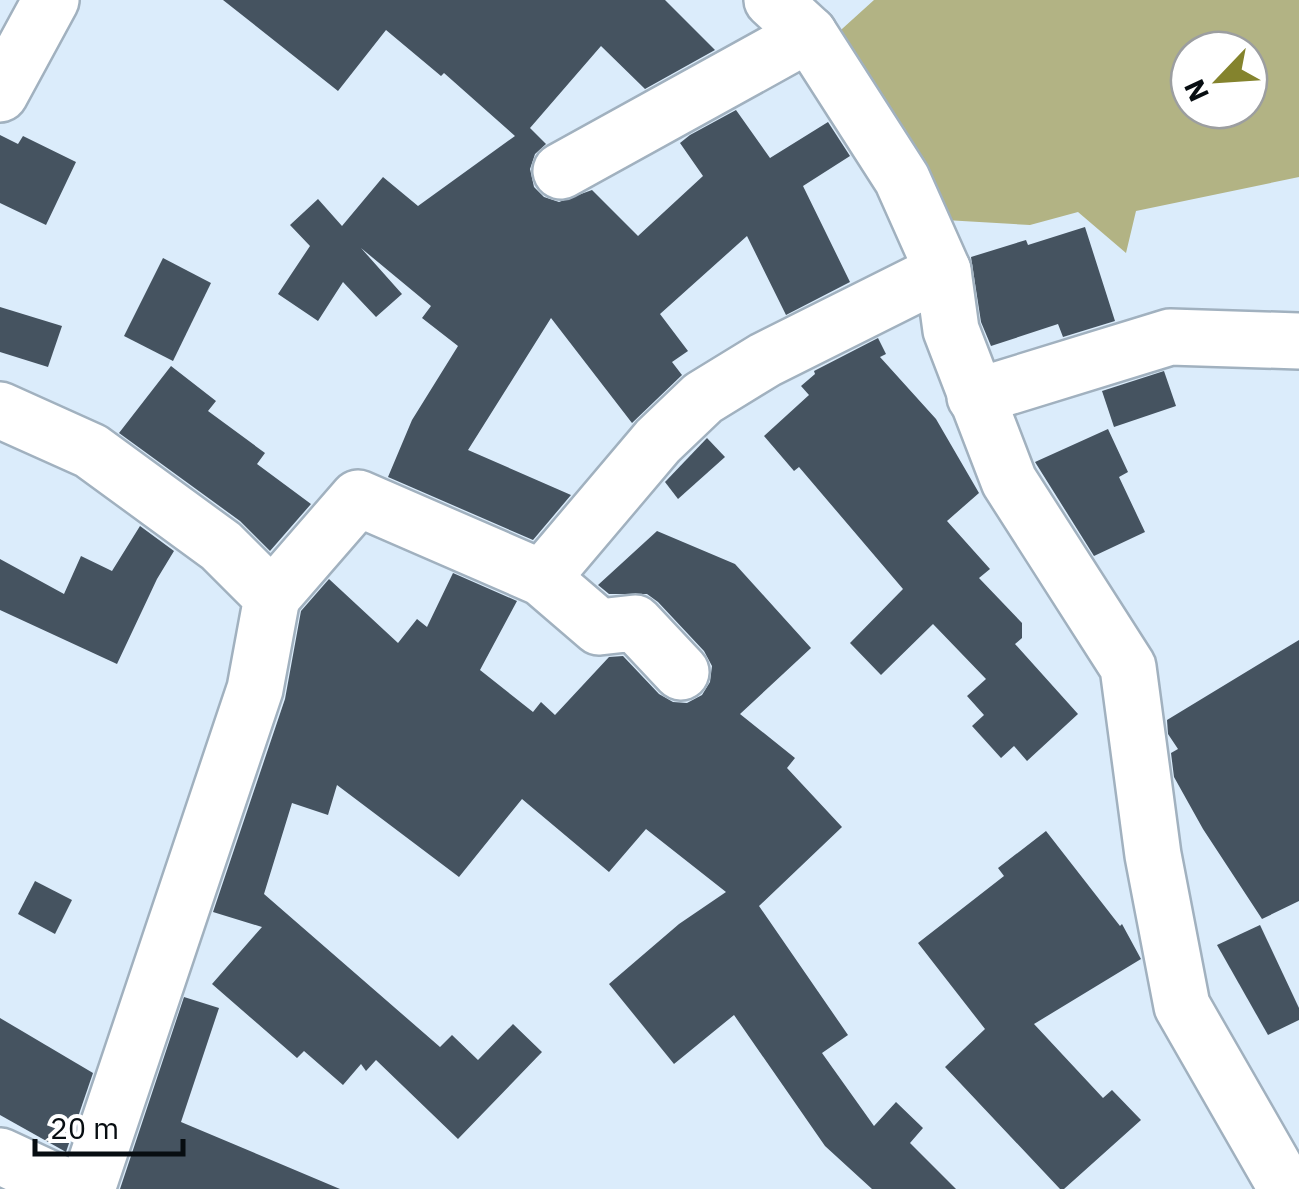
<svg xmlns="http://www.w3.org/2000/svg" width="1299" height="1189" font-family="'IBM Plex Sans',sans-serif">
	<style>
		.forest { fill: #b2b384; fill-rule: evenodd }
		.building { fill: #455360 }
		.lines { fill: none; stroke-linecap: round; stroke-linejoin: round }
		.minor-casing { stroke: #a1b1bf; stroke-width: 60 }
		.minor { stroke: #fff; stroke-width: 55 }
	</style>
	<rect width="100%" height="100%" fill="#dbecfb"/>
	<!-- forest -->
	<path class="forest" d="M 874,0 L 1299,0 L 1299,177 L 1136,211 L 1126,253 L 1078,212 L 1030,225 L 945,220 L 905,129 L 832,38 ZM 1189,50 L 1249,50 L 1249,110 L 1189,110 Z"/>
	<!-- building -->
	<g class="building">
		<path d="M 223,0 L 665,0 L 715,50 L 645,89 L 601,46 L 530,128 L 546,144 L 535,154 L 530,169 L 534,187 L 544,197 L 559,202 L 592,190 L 638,236 L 703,176 L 680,143 L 690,135 L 736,110 L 770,158 L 828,122 L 850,156 L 803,186 L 850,282 L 786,315 L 747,236 L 660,314 L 688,351 L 672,362 L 682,375 L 632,423 L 551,318 L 468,450 L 571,495 L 533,540 L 388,477 L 412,420 L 458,346 L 422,318 L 431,306 L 361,248 L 402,294 L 376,317 L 343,282 L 318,321 L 278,294 L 310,246 L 290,225 L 318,199 L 342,226 L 383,177 L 418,206 L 515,136 L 444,73 L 441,76 L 386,30 L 338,91 Z"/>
		<path d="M 0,135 L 18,144 L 23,136 L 76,162 L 46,225 L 0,203 Z"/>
		<path d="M 1085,227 L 1115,321 L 1063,337 L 1058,324 L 991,346 L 981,322 L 971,257 L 1026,240 L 1028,245 Z"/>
		<path d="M 163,258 L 211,283 L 173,361 L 124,336 Z"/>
		<path d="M 0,307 L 62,326 L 48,367 L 0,352 Z"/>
		<path d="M 878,338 L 886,354 L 880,357 L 936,419 L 979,493 L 947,521 L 990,569 L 979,578 L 1022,623 L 1022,638 L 1015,644 L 1078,714 L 1027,761 L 1014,746 L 1001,758 L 972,726 L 984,715 L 967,696 L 986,679 L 933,624 L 881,675 L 850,643 L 903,589 L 799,467 L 794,471 L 764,436 L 809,395 L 801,386 L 815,374 L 814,371 Z"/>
		<path d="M 171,366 L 216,401 L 208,411 L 265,453 L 257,464 L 311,504 L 270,551 L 240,521 L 119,433 Z"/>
		<path d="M 1164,371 L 1176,406 L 1114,427 L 1102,391 Z"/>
		<path d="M 1108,429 L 1128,472 L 1119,477 L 1145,532 L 1094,556 L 1035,462 Z"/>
		<path d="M 707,438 L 725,457 L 678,499 L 665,482 Z"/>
		<path d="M 140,526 L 174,551 L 157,579 L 117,664 L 0,610 L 0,559 L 64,594 L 81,556 L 112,571 Z"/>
		<path d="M 657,531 L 735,564 L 811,648 L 740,714 L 795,758 L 787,768 L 842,827 L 759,906 L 848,1035 L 822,1053 L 874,1126 L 896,1102 L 923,1128 L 910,1143 L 956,1189 L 872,1189 L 825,1146 L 734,1015 L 674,1064 L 609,984 L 679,924 L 726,892 L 646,829 L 609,872 L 522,799 L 459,877 L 337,785 L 328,815 L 292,803 L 264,894 L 440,1047 L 452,1035 L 478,1060 L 513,1024 L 542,1052 L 458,1139 L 376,1060 L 366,1071 L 361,1064 L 343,1085 L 304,1051 L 297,1058 L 212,984 L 262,927 L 213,912 L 285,699 L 301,611 L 329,579 L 398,643 L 417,619 L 427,627 L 453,573 L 517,601 L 480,670 L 533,712 L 541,702 L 555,715 L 609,657 L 623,656 L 659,694 L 673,702 L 687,703 L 702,695 L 710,682 L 712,666 L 704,651 L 658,602 L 647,594 L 609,594 L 598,585 Z"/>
		<path d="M 1299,640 L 1299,901 L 1262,919 L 1203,829 L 1174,777 L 1171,753 L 1178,749 L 1168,734 L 1167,720 Z"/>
		<path d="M 1046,831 L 1120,926 L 1122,924 L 1141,959 L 1034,1024 L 1103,1098 L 1112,1090 L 1141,1120 L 1064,1189 L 1060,1189 L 945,1067 L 985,1029 L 918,943 L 1004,876 L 998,868 Z"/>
		<path d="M 35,881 L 72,900 L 55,934 L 18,914 Z"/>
		<path d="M 1260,925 L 1299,1008 L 1299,1020 L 1268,1035 L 1217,945 Z"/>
		<path d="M 184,997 L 219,1008 L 181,1122 L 340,1189 L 120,1189 Z"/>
		<path d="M 0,1018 L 93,1073 L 66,1152 L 0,1115 Z"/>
	</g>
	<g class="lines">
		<defs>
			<g id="minor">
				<path d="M 772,0 L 809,34 L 902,179 L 943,271 L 951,330 L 1009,481 L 1128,667 L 1153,855 L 1182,1006 L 1287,1189"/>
				<path d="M 0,94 L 51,0"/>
				<path d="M 561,171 L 809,34"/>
				<path d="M 975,397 L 1170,337 L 1299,341"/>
				<path d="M 0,410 L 91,451 L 221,546 L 272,597 L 255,689 L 87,1189"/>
				<path d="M 542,578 L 658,441 L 703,398 L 765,360 L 943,271"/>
				<path d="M 272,597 L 358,498 L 542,578 L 599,627 L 635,623 L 681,672"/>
				<path d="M 0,1156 L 71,1189"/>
			</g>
		</defs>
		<!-- minor casing -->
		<use href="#minor" class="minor-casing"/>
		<!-- minor -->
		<use href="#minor" class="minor"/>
	</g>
	<!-- north arrow -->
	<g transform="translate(1219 80) rotate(245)"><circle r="48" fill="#ffffff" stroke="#9c9ea0" stroke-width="2.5"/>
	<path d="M0-8L18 38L0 25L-18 38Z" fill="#84832d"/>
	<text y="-15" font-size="28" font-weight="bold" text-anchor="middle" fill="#070d11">N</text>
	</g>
	<!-- scale -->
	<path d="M35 1139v15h148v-15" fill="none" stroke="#070d11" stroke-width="5"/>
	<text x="50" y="1139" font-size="30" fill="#070d11" stroke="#ffffff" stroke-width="8" paint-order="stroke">20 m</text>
</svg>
